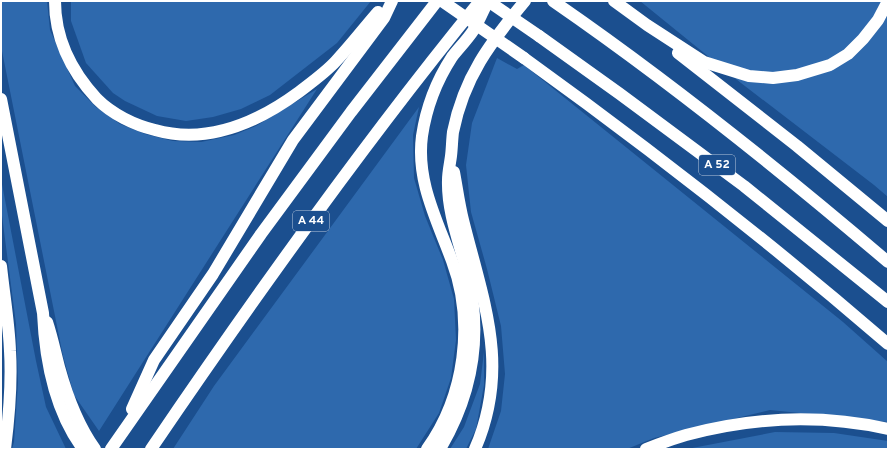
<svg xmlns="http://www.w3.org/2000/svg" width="889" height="450" font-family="Overpass,sans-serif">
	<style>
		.green { fill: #2e69ad }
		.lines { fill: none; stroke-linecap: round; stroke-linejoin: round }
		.highway { stroke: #fff; stroke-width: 12 }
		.highway-bridge { stroke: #fff; stroke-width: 12 }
		.labels { text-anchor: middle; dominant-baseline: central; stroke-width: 3.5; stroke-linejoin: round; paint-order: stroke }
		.shield { fill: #1b4f8f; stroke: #bbcadd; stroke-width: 1 }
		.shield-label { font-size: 12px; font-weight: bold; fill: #fff }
	</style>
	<rect width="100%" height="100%" fill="#1b4f8f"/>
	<!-- green -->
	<g class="green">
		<path d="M 1,1 L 47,1 L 50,30 L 75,86 L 96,107 L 120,124 L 145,134 L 173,141 L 201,142 L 234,135 L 256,126 L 317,89 L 99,431 L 74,395 L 63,356 L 1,46 Z"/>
		<path d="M 71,1 L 371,1 L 337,43 L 270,95 L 241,109 L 213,117 L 186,121 L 157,116 L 125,101 L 113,93 L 86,63 L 71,21 Z"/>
		<path d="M 640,1 L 888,1 L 888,197 L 874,185 L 741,83 Z"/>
		<path d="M 497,58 L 517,69 L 524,65 L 843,322 L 888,362 L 888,422 L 770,410 L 654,438 L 627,449 L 488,449 L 501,411 L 505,374 L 501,326 L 487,269 L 471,212 L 466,165 L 472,123 Z"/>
		<path d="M 419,107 L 413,135 L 414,178 L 425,216 L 443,260 L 454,299 L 456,340 L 451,378 L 439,413 L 416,449 L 173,449 L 214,386 Z"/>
		<path d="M 1,179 L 36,361 L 46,407 L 66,449 L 12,449 L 14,442 L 18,383 L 16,324 L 1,208 Z"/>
		<path d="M 484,352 L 484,385 L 476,429 L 466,449 L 450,449 L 464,427 L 480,384 Z"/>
		<path d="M 775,432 L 834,433 L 888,441 L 888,449 L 687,449 Z"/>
	</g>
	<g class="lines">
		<!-- highway -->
		<g class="highway">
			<path d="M 55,1 C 55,39 72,72 97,99 C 112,114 134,125 155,130 C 208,145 257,123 299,92 C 312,82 326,72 336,61 C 351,45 364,28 378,12"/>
			<path d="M 553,1 C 669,81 780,170 888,262"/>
			<path d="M 614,1 L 647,25 L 704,62 L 749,76 L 773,78 L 797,75 L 830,65 L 848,54 L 863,39 L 878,20 L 888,1"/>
			<path d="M 539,36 L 620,94 L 744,186 L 888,302"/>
			<path d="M 678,53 L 797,146 L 888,221"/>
			<path d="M 524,58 C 649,148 771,243 888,344"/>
			<path d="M 1,99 L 43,313 C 45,359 55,411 83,449"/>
			<path d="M 454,172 C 457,188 459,204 463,220 C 483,301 511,366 475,449"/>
			<path d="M 1,266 C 4,295 9,323 10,351 C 12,384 9,417 5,449"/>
			<path d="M 47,322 C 52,337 55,352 59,367 C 67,396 77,424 95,449"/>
			<path d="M 132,409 L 154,360 L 213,274 L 293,140 L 384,18 L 392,1"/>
			<path d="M 111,449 L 261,234 L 351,112 L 437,1"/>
			<path d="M 151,449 C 255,296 363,144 480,1"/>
			<path d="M 427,449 C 465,396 475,322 452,261 C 437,220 416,181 422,136 C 426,109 437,80 452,57 C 459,48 467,40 473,31 C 479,21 483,11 488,1"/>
			<path d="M 440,449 C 473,393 483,335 467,272 C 459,242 447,211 448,180 C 448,172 450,164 451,156 C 452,148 452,140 453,132 C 464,77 490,43 525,1"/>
			<path d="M 646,449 C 659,444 672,439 686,435 C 753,417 821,414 888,429"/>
		</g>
		<!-- highway-bridge -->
		<g class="highway-bridge">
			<path d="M 442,1 L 524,58"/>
			<path d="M 488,1 L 539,36"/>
		</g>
	</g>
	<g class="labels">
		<!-- shield labels -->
		<g class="shield">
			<rect x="699" y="155" width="36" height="20" rx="3"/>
			<rect x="293" y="211" width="36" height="20" rx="3"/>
		</g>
		<g class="shield-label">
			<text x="717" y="165">A 52</text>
			<text x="311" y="221">A 44</text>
		</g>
	</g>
	<!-- border -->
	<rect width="889" height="450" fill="none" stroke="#ffffff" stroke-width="4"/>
</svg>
